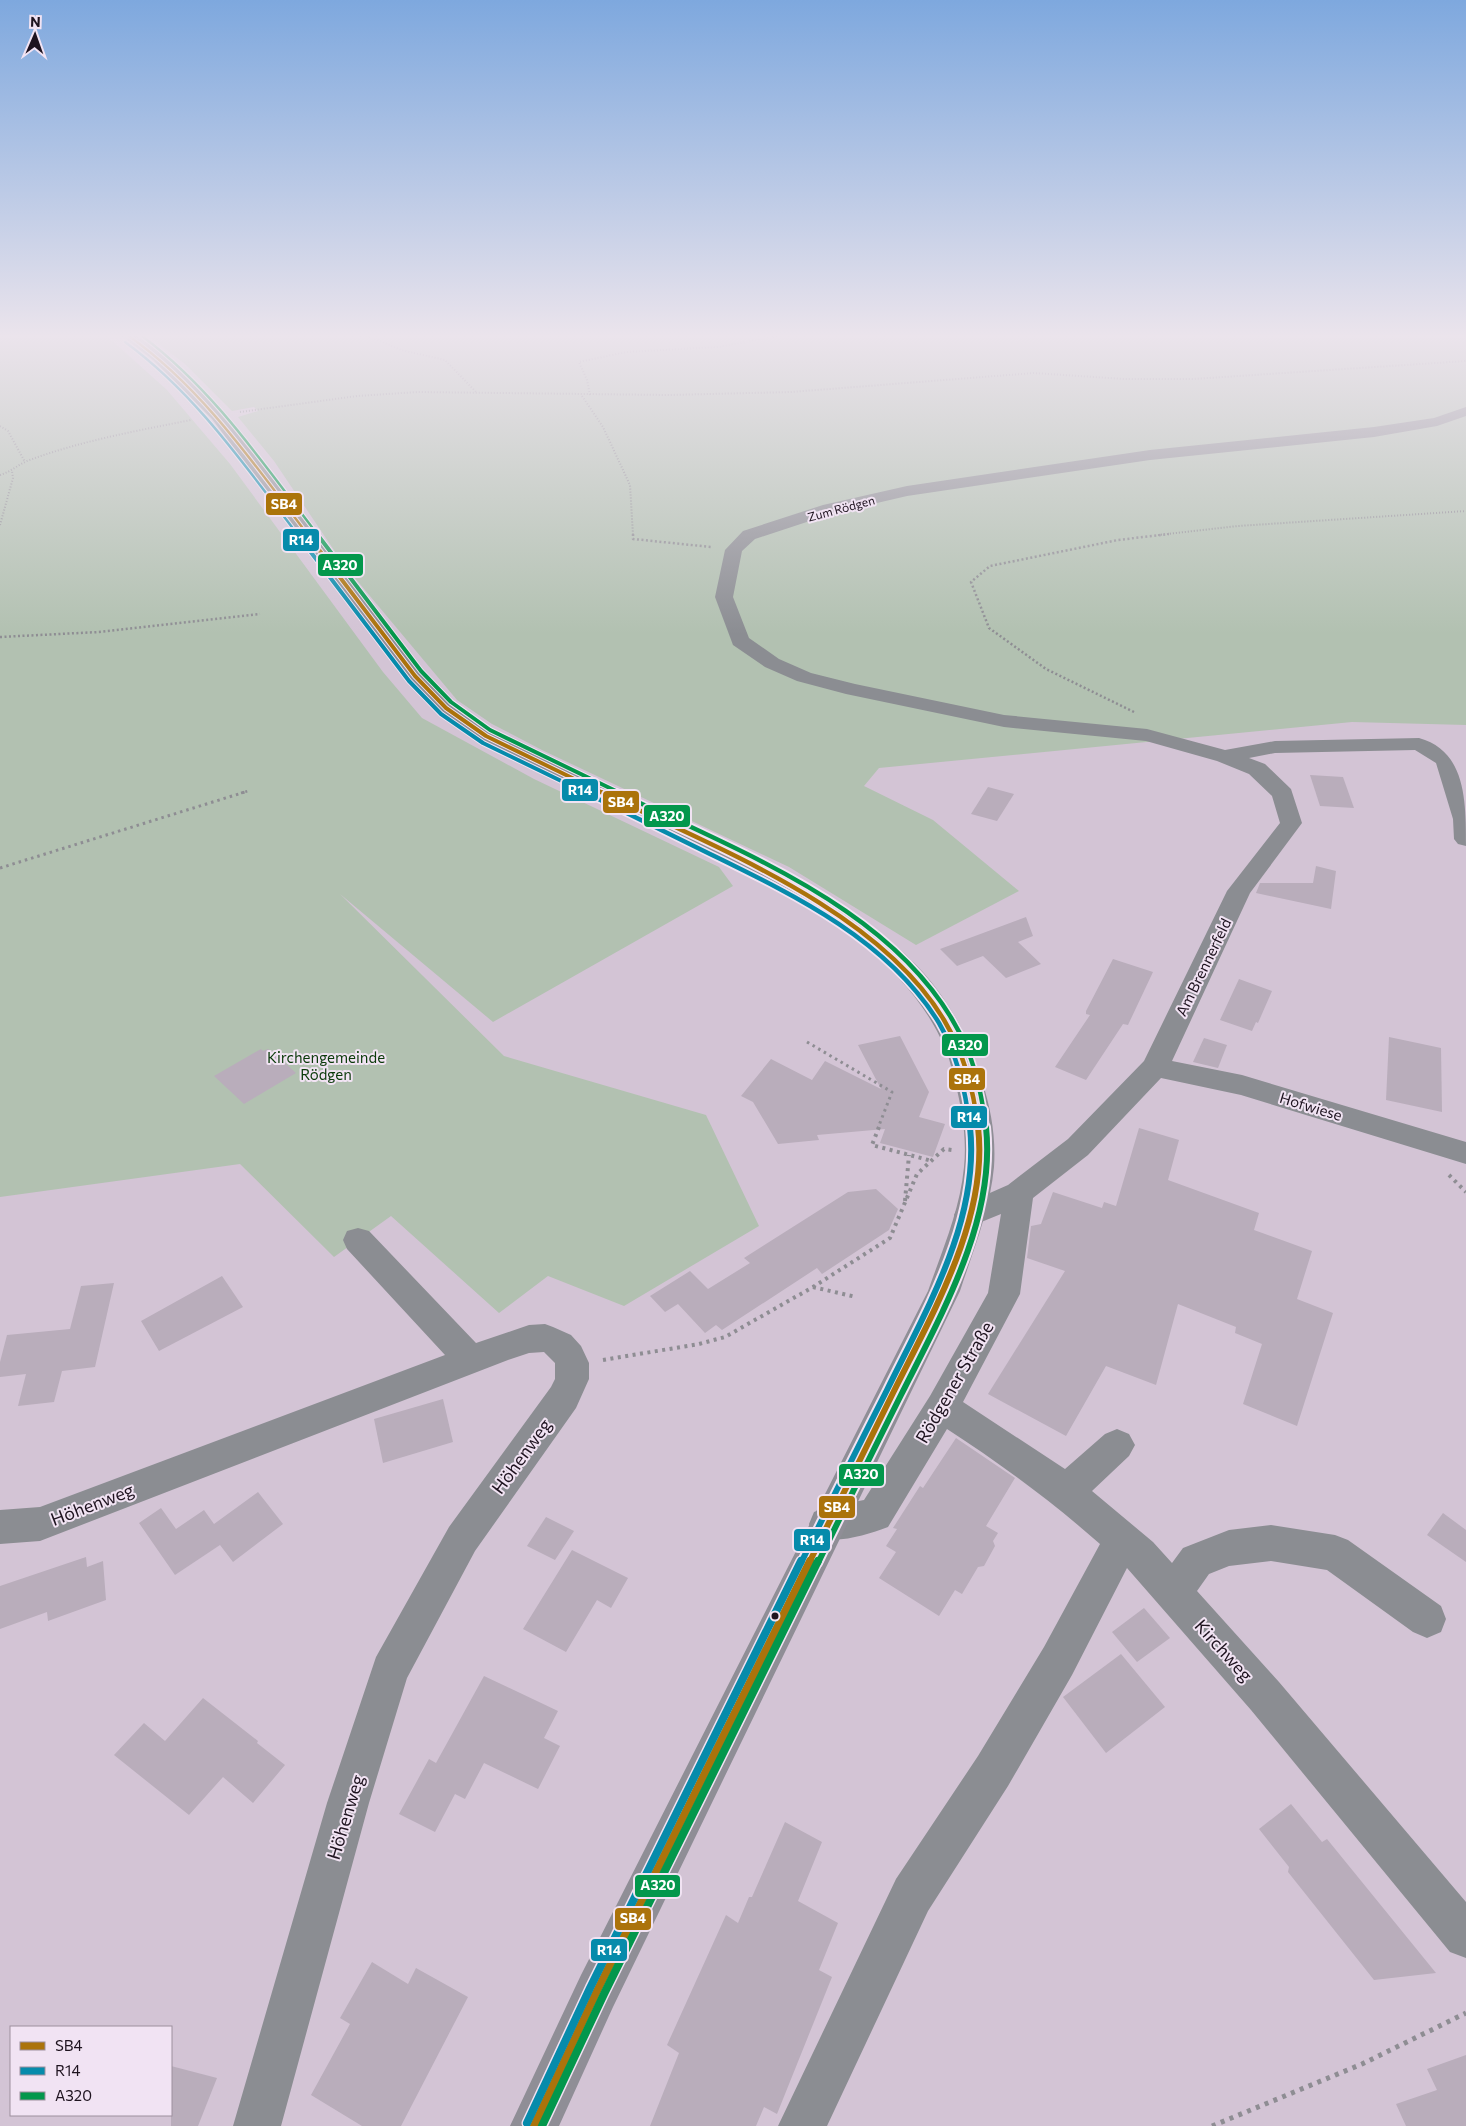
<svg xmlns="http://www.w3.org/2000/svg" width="1466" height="2126" font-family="Commissioner,sans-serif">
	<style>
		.green { fill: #b2c1b1 }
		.building { fill: #b9adbb }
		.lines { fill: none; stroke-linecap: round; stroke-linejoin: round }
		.path-far4 { stroke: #8e8d93; stroke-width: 2; stroke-dasharray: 1 2; stroke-linecap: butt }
		.path-far3 { stroke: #8e8d93; stroke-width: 2.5; stroke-dasharray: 2 2.5; stroke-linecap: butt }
		.path-far2 { stroke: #8e8d93; stroke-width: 3; stroke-dasharray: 2.5 4; stroke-linecap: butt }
		.path-far1 { stroke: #8e8d93; stroke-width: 4; stroke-dasharray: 3 4.5; stroke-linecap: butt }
		.path { stroke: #8e8d93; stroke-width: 5; stroke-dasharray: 4 5.5; stroke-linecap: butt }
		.minor { fill: #8b8d92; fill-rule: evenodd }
		.major { fill: #8f8e96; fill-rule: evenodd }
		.bus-1-far4-casing { stroke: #f1e3f3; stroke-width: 4.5 }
		.bus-1-far3-casing { stroke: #f1e3f3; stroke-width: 6 }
		.bus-1-far2-casing { stroke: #f1e3f3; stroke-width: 8 }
		.bus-1-far1-casing { stroke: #f1e3f3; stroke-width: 10 }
		.bus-1-casing { stroke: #f1e3f3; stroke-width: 11 }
		.bus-2-far4-casing { stroke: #f1e3f3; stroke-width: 4.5 }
		.bus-2-far3-casing { stroke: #f1e3f3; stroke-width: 6 }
		.bus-2-far2-casing { stroke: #f1e3f3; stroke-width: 8 }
		.bus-2-far1-casing { stroke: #f1e3f3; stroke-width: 10 }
		.bus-2-casing { stroke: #f1e3f3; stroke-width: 11 }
		.bus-3-far4-casing { stroke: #f1e3f3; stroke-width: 4.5 }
		.bus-3-far3-casing { stroke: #f1e3f3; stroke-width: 6 }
		.bus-3-far2-casing { stroke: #f1e3f3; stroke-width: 8 }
		.bus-3-far1-casing { stroke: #f1e3f3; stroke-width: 10 }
		.bus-3-casing { stroke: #f1e3f3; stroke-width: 11 }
		.bus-1-far4 { stroke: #ab730b; stroke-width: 2.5 }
		.bus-1-far3 { stroke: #ab730b; stroke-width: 4 }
		.bus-1-far2 { stroke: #ab730b; stroke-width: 4.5 }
		.bus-1-far1 { stroke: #ab730b; stroke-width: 6 }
		.bus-1 { stroke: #ab730b; stroke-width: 8 }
		.bus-2-far4 { stroke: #068bab; stroke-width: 2.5 }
		.bus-2-far3 { stroke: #068bab; stroke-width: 4 }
		.bus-2-far2 { stroke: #068bab; stroke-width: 4.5 }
		.bus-2-far1 { stroke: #068bab; stroke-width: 6 }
		.bus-2 { stroke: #068bab; stroke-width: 8 }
		.bus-3-far4 { stroke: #03974c; stroke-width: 2.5 }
		.bus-3-far3 { stroke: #03974c; stroke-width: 4 }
		.bus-3-far2 { stroke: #03974c; stroke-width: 4.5 }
		.bus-3-far1 { stroke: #03974c; stroke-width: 6 }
		.bus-3 { stroke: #03974c; stroke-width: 8 }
		.bus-dot { fill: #1e131f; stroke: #f1e3f3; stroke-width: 2 }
		.labels { text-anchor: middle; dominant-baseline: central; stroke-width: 4; stroke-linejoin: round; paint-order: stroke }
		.far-street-label { font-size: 12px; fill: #1e131f; stroke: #f1e3f3 }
		.street-label { font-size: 15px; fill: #1e131f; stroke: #f1e3f3 }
		.park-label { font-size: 15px; fill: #0a3a09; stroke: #f1e3f3 }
		.near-street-label { font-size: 18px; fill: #1e131f; stroke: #f1e3f3 }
		.line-badge { stroke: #f1e3f3; stroke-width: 2 }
		.badge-label { font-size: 14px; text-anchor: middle; font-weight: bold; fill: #fff }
	</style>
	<rect width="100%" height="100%" fill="#d3c4d5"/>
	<!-- green -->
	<g class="green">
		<path d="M 0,336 L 107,336 L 167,390 L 230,464 L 383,672 L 422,718 L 534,779 L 719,867 L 733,886 L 493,1022 L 340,894 L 504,1056 L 706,1115 L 759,1226 L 624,1306 L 548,1276 L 499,1313 L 391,1216 L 334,1257 L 240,1164 L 0,1197 Z"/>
		<path d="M 148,336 L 1466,336 L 1466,725 L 1352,722 L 879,768 L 864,786 L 933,820 L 1019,891 L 916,945 L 789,867 L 542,750 L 492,724 L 457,700 L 344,565 L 274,461 L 238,417 L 258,411 L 254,407 L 232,411 L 185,364 Z"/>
	</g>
	<!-- building -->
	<g class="building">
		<path d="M 1310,775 L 1343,777 L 1354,808 L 1320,806 Z"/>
		<path d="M 988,787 L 1014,794 L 997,821 L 971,814 Z"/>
		<path d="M 1316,866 L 1336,871 L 1331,909 L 1256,893 L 1260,883 L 1313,883 Z"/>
		<path d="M 1026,917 L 1033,936 L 1018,942 L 1041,964 L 1006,978 L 983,956 L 957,966 L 940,949 Z"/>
		<path d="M 1113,959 L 1153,972 L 1128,1025 L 1123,1024 L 1086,1080 L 1055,1067 L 1090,1015 L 1086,1014 L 1086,1011 Z"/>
		<path d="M 1239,979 L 1272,991 L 1258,1023 L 1256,1022 L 1252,1031 L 1220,1020 Z"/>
		<path d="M 900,1036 L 929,1092 L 919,1117 L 945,1124 L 933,1157 L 880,1143 L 885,1129 L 817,1135 L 819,1140 L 778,1144 L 753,1102 L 741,1096 L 771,1059 L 812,1080 L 825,1061 L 881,1089 L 858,1045 Z"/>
		<path d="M 1389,1037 L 1441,1048 L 1442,1112 L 1386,1100 Z"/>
		<path d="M 1204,1038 L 1227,1045 L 1218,1068 L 1193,1062 Z"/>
		<path d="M 261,1049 L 263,1051 L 268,1049 L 274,1053 L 296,1073 L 244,1104 L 214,1076 Z"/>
		<path d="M 1139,1128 L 1179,1140 L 1168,1180 L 1259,1213 L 1254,1230 L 1312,1251 L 1297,1299 L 1333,1313 L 1297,1426 L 1243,1404 L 1262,1344 L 1235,1333 L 1236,1327 L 1178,1304 L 1156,1385 L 1106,1366 L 1066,1436 L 988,1394 L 1065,1271 L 1027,1258 L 1031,1226 L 1041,1224 L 1053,1192 L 1102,1208 L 1104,1202 L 1116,1206 Z"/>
		<path d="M 876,1189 L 898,1209 L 889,1230 L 822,1274 L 817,1268 L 722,1330 L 716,1325 L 705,1333 L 678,1304 L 665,1312 L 650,1296 L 690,1271 L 708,1289 L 750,1263 L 744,1258 L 848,1192 Z"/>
		<path d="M 222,1276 L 243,1307 L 159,1351 L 141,1321 Z"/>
		<path d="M 114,1283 L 95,1367 L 62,1371 L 54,1402 L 18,1406 L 26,1374 L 0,1377 L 0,1362 L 7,1335 L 70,1329 L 81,1286 Z"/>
		<path d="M 443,1399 L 453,1442 L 383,1463 L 374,1419 Z"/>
		<path d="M 956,1438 L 1015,1478 L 986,1526 L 998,1533 L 993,1541 L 995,1546 L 984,1566 L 978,1567 L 962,1594 L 955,1590 L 939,1616 L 879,1578 L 896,1552 L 886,1546 L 897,1529 L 893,1528 L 920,1486 L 923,1488 Z"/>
		<path d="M 258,1492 L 283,1524 L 233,1562 L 220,1545 L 175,1575 L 139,1523 L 161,1508 L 176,1529 L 204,1510 L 214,1524 Z"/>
		<path d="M 1443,1513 L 1466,1530 L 1466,1562 L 1427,1535 Z"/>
		<path d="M 546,1517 L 574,1531 L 555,1560 L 527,1546 Z"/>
		<path d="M 572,1550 L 628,1578 L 611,1608 L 597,1600 L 566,1652 L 523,1629 Z"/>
		<path d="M 86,1557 L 87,1567 L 103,1561 L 106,1600 L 48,1621 L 47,1612 L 0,1629 L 0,1586 Z"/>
		<path d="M 1144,1608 L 1170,1638 L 1137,1662 L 1112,1632 Z"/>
		<path d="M 1121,1654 L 1165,1707 L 1106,1753 L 1063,1697 Z"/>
		<path d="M 484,1676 L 558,1711 L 544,1738 L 560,1746 L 538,1789 L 484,1763 L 465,1799 L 455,1794 L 435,1832 L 399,1814 L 429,1759 L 436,1763 Z"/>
		<path d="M 203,1698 L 258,1741 L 257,1743 L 285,1765 L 253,1803 L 223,1777 L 189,1815 L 114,1755 L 144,1723 L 165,1741 Z"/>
		<path d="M 1291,1804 L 1322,1842 L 1327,1839 L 1436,1973 L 1374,1980 L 1288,1872 L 1289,1867 L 1259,1829 Z"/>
		<path d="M 785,1822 L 822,1842 L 798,1901 L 838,1923 L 819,1970 L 832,1977 L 777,2114 L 764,2107 L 756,2126 L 650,2126 L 679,2053 L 667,2045 L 726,1915 L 738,1923 L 749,1897 L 752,1897 Z"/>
		<path d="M 372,1962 L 408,1984 L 416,1968 L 468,1997 L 401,2126 L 362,2126 L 311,2095 L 350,2024 L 340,2018 Z"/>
		<path d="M 1466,2055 L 1466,2126 L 1406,2126 L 1396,2104 L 1437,2090 L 1427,2069 Z"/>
		<path d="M 171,2066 L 217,2078 L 198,2126 L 171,2126 Z"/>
	</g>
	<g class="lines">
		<!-- path-far4 -->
		<g class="path-far4">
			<path d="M 360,336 L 376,339 L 401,350 L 445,360 L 477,393"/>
			<path d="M 590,395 L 587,380 L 579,362 L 626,352 L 718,347 L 778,336"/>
			<path d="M 582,396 L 603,427 L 630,485 L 633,535"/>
			<path d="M 240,412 L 357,396 L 418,392 L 669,395 L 791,392 L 1034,373 L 1124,379 L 1193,379 L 1466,361"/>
			<path d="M 0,426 L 8,431 L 25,462"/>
			<path d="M 0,475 C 10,472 18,465 27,461 C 80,441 136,431 191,420"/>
			<path d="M 0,525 L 13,478 L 12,471"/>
			<path d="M 1158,535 L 1238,526 L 1466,511"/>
		</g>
		<!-- path-far3 -->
		<g class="path-far3">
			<path d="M 633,534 L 633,539 L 711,547"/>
			<path d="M 0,637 L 99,632 L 260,614"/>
			<path d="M 1134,712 L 1046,669 L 989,628 L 971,582 L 990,566 L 1118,540 L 1169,534"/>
			<path d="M 241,793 L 248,791"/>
		</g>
		<!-- path-far2 -->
		<g class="path-far2">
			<path d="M 0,868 L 245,792"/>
			<path d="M 807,1042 L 892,1092 L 878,1128"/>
		</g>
		<!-- path-far1 -->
		<g class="path-far1">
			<path d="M 879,1127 L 872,1145 L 932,1161"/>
			<path d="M 1449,1175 L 1466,1192"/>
			<path d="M 905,1201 L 909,1155"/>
			<path d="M 813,1287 L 856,1297"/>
			<path d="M 603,1360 L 699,1344 L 725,1337 L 813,1287 L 890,1238 L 917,1174 L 944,1149 L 952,1150"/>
		</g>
		<!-- path -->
		<path class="path" d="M 1212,2126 L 1362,2064 L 1466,2013"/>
		<!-- minor -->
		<g class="minor">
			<path d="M 1466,407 L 1466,416 L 1437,426 L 1374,437 L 1150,460 L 907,496 L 834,513 L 755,539 L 742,551 L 733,597 L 749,638 L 779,659 L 811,673 L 855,684 L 1004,715 L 1147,729 L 1225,750 L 1275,741 L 1419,738 C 1466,751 1466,801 1466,846 L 1458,844 L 1454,839 L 1453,819 L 1436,763 L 1415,750 L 1275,753 L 1249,758 L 1265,764 L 1291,789 L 1302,823 L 1250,893 L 1172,1061 L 1242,1075 L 1466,1142 L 1466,1164 L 1241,1095 L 1161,1078 L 1088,1155 L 1033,1198 L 1020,1294 L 963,1402 L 1065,1469 L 1105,1434 L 1117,1429 L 1129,1434 L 1135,1445 L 1129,1456 L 1092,1491 L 1153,1542 L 1172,1563 L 1183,1548 L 1229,1530 L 1271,1525 L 1335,1535 L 1348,1540 L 1441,1606 L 1446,1619 L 1441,1632 L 1427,1638 L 1413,1632 L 1327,1570 L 1271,1561 L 1229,1566 L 1209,1574 L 1197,1591 L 1279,1682 L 1466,1902 L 1466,1958 L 1450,1952 L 1251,1710 L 1127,1568 L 1072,1675 L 1008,1786 L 928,1911 L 827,2126 L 778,2126 L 896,1879 L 978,1756 L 1044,1647 L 1100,1544 C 1051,1501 1001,1464 947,1429 L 888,1527 C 866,1535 836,1545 814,1536 L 809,1524 L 814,1512 L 827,1507 L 864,1500 L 930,1396 L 988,1293 L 1001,1214 L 969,1227 L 958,1223 L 954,1215 L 958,1207 L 1008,1185 L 1068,1139 L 1144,1061 L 1227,891 L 1280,823 L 1272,796 L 1249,774 L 1217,761 L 1146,741 L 1004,727 L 846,694 L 797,681 L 765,667 L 733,645 L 715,597 L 725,550 L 743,531 L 823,505 L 907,486 L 1150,450 L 1374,427 L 1434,418 Z"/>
			<path d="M 358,1228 L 369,1231 L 476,1343 L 529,1325 L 545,1324 L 553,1327 L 571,1335 L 581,1346 L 589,1363 L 589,1379 L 576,1408 L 475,1551 L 407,1678 L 369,1803 L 281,2126 L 233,2126 L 327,1803 L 376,1657 L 449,1527 L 551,1387 L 555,1379 L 555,1363 L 544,1352 L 529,1353 L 508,1360 L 40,1541 L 0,1544 L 0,1510 L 40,1507 L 445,1355 L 347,1249 L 343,1240 L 347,1231 Z"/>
		</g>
		<!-- major -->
		<path class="major" d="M 122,336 L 137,336 L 162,353 L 222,413 L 422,672 L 453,704 L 493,732 L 786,873 C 879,925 951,973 982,1081 C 991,1109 996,1137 994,1167 C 990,1210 973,1251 960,1291 L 613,2007 L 559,2126 L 510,2126 L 581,1975 L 928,1291 C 942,1251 960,1210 964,1167 C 967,1138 962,1110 955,1081 C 952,1071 950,1059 945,1048 C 912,970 839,924 769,884 L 479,740 L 439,712 L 408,680 L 212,419 L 152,359 Z"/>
		<defs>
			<path id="bus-1-far4" d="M 129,336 C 203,389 254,464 308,535"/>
			<path id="bus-1-far3" d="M 307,534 L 415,676 L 446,708 L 486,736 L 603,793"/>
			<path id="bus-1-far2" d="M 601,792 C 713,847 878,909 944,1020 C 963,1052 974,1091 978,1128"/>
			<path id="bus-1-far1" d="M 809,1563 C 837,1506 865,1450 893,1393 C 932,1314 989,1218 978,1127"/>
			<path id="bus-1" d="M 534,2126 L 597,1991 L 810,1561"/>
			<path id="bus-2-far4" d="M 125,342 C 196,394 245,466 298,535"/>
			<path id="bus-2-far3" d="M 297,534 L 409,681 L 441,714 L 483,743 L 586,793"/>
			<path id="bus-2-far2" d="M 584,792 C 626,813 668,833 710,854 C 794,895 888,940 939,1023 C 957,1054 966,1093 970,1128"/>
			<path id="bus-2-far1" d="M 801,1563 C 829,1505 858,1447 887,1390 C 926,1310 980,1220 970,1127"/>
			<path id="bus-2" d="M 527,2123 L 590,1988 L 801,1561"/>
			<path id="bus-3-far4" d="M 142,336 C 214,390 264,465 318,535"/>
			<path id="bus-3-far3" d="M 317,534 L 421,671 L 451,702 L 490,730 L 620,793"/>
			<path id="bus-3-far2" d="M 617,792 C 741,853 911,913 968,1051 C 977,1074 983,1103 986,1128"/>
			<path id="bus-3-far1" d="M 818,1563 C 845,1507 873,1451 901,1395 C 941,1315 996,1220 986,1127"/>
			<path id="bus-3" d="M 542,2126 L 604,1994 L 818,1561"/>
		</defs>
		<!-- bus-1-far4 casing -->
		<use href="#bus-1-far4" class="bus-1-far4-casing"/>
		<!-- bus-1-far3 casing -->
		<use href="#bus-1-far3" class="bus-1-far3-casing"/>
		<!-- bus-1-far2 casing -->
		<use href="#bus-1-far2" class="bus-1-far2-casing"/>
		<!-- bus-1-far1 casing -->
		<use href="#bus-1-far1" class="bus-1-far1-casing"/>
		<!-- bus-1 casing -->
		<use href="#bus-1" class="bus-1-casing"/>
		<!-- bus-2-far4 casing -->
		<use href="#bus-2-far4" class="bus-2-far4-casing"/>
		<!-- bus-2-far3 casing -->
		<use href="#bus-2-far3" class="bus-2-far3-casing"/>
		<!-- bus-2-far2 casing -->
		<use href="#bus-2-far2" class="bus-2-far2-casing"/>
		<!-- bus-2-far1 casing -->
		<use href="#bus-2-far1" class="bus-2-far1-casing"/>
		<!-- bus-2 casing -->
		<use href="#bus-2" class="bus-2-casing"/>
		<!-- bus-3-far4 casing -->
		<use href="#bus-3-far4" class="bus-3-far4-casing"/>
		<!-- bus-3-far3 casing -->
		<use href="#bus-3-far3" class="bus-3-far3-casing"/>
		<!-- bus-3-far2 casing -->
		<use href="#bus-3-far2" class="bus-3-far2-casing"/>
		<!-- bus-3-far1 casing -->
		<use href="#bus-3-far1" class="bus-3-far1-casing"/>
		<!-- bus-3 casing -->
		<use href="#bus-3" class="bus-3-casing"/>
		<!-- bus-1-far4 -->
		<use href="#bus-1-far4" class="bus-1-far4"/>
		<!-- bus-1-far3 -->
		<use href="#bus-1-far3" class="bus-1-far3"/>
		<!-- bus-1-far2 -->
		<use href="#bus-1-far2" class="bus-1-far2"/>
		<!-- bus-1-far1 -->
		<use href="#bus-1-far1" class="bus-1-far1"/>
		<!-- bus-1 -->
		<use href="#bus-1" class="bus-1"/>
		<!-- bus-2-far4 -->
		<use href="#bus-2-far4" class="bus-2-far4"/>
		<!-- bus-2-far3 -->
		<use href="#bus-2-far3" class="bus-2-far3"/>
		<!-- bus-2-far2 -->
		<use href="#bus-2-far2" class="bus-2-far2"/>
		<!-- bus-2-far1 -->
		<use href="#bus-2-far1" class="bus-2-far1"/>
		<!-- bus-2 -->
		<use href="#bus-2" class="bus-2"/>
		<!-- bus-3-far4 -->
		<use href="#bus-3-far4" class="bus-3-far4"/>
		<!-- bus-3-far3 -->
		<use href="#bus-3-far3" class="bus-3-far3"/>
		<!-- bus-3-far2 -->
		<use href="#bus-3-far2" class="bus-3-far2"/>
		<!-- bus-3-far1 -->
		<use href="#bus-3-far1" class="bus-3-far1"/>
		<!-- bus-3 -->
		<use href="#bus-3" class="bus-3"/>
	</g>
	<!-- sky -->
	<linearGradient id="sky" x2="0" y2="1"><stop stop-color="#7ea8de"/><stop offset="0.53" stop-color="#ebe4ec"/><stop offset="1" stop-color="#ebe4ec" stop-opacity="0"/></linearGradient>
	<rect width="1466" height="634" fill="url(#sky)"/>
	<!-- markers -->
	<circle class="bus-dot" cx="775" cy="1616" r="4.5"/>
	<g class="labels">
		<!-- far-street labels -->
		<g class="far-street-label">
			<text transform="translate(841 508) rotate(-15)">Zum Rödgen</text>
		</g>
		<!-- street labels -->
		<g class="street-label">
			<text transform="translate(1203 967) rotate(-64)">Am Brennerfeld</text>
			<text transform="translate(1311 1106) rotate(17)">Hofwiese</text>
		</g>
		<!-- park labels -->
		<g class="park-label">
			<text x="326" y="1057">Kirchengemeinde<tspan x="326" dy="17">Rödgen</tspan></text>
		</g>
		<!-- near-street labels -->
		<g class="near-street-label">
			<text transform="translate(954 1382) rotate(-60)">Rödgener Straße</text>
			<text transform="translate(521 1456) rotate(-54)">Höhenweg</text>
			<text transform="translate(92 1504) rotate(-21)">Höhenweg</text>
			<text transform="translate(1224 1650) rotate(48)">Kirchweg</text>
			<text transform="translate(345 1817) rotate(-73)">Höhenweg</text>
		</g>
	</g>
	<g class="line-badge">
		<rect x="265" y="492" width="38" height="24" rx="5" fill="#ab730b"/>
		<rect x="282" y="528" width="38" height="24" rx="5" fill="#068bab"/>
		<rect x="317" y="553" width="47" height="24" rx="5" fill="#03974c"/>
		<rect x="561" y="778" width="38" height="24" rx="5" fill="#068bab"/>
		<rect x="602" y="790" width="38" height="24" rx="5" fill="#ab730b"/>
		<rect x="643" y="804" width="48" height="24" rx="5" fill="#03974c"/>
		<rect x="941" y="1033" width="48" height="24" rx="5" fill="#03974c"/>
		<rect x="948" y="1067" width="38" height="24" rx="5" fill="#ab730b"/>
		<rect x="950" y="1105" width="38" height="24" rx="5" fill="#068bab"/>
		<rect x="838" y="1463" width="47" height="24" rx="5" fill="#03974c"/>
		<rect x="818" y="1495" width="38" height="24" rx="5" fill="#ab730b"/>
		<rect x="793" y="1528" width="38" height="24" rx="5" fill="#068bab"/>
		<rect x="634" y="1874" width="47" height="24" rx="5" fill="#03974c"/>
		<rect x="614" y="1907" width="38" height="24" rx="5" fill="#ab730b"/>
		<rect x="590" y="1938" width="38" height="24" rx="5" fill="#068bab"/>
	</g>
	<g class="badge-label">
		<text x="284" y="509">SB4</text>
		<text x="301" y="545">R14</text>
		<text x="340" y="570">A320</text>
		<text x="580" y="795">R14</text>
		<text x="621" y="807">SB4</text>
		<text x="667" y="821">A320</text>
		<text x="965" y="1050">A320</text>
		<text x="967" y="1084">SB4</text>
		<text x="969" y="1122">R14</text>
		<text x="861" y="1479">A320</text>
		<text x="837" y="1512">SB4</text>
		<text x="812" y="1545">R14</text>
		<text x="658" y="1890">A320</text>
		<text x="633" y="1923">SB4</text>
		<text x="609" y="1955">R14</text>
	</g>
	<!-- legend -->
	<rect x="10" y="2026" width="162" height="90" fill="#f1e3f3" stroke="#9d909e"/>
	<rect x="20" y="2042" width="25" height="8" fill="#ab730b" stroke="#9d909e"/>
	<text x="55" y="2051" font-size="15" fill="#1e131f">SB4</text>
	<rect x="20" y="2067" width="25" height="8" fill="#068bab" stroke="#9d909e"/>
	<text x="55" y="2076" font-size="15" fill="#1e131f">R14</text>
	<rect x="20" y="2092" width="25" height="8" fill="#03974c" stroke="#9d909e"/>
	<text x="55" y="2101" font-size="15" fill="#1e131f">A320</text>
	<!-- north arrow -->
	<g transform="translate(35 35) rotate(2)" stroke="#f1e3f3" stroke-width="4" paint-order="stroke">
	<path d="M0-4L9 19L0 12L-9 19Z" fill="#1e131f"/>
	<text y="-8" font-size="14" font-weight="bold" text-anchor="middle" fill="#1e131f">N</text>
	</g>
</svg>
